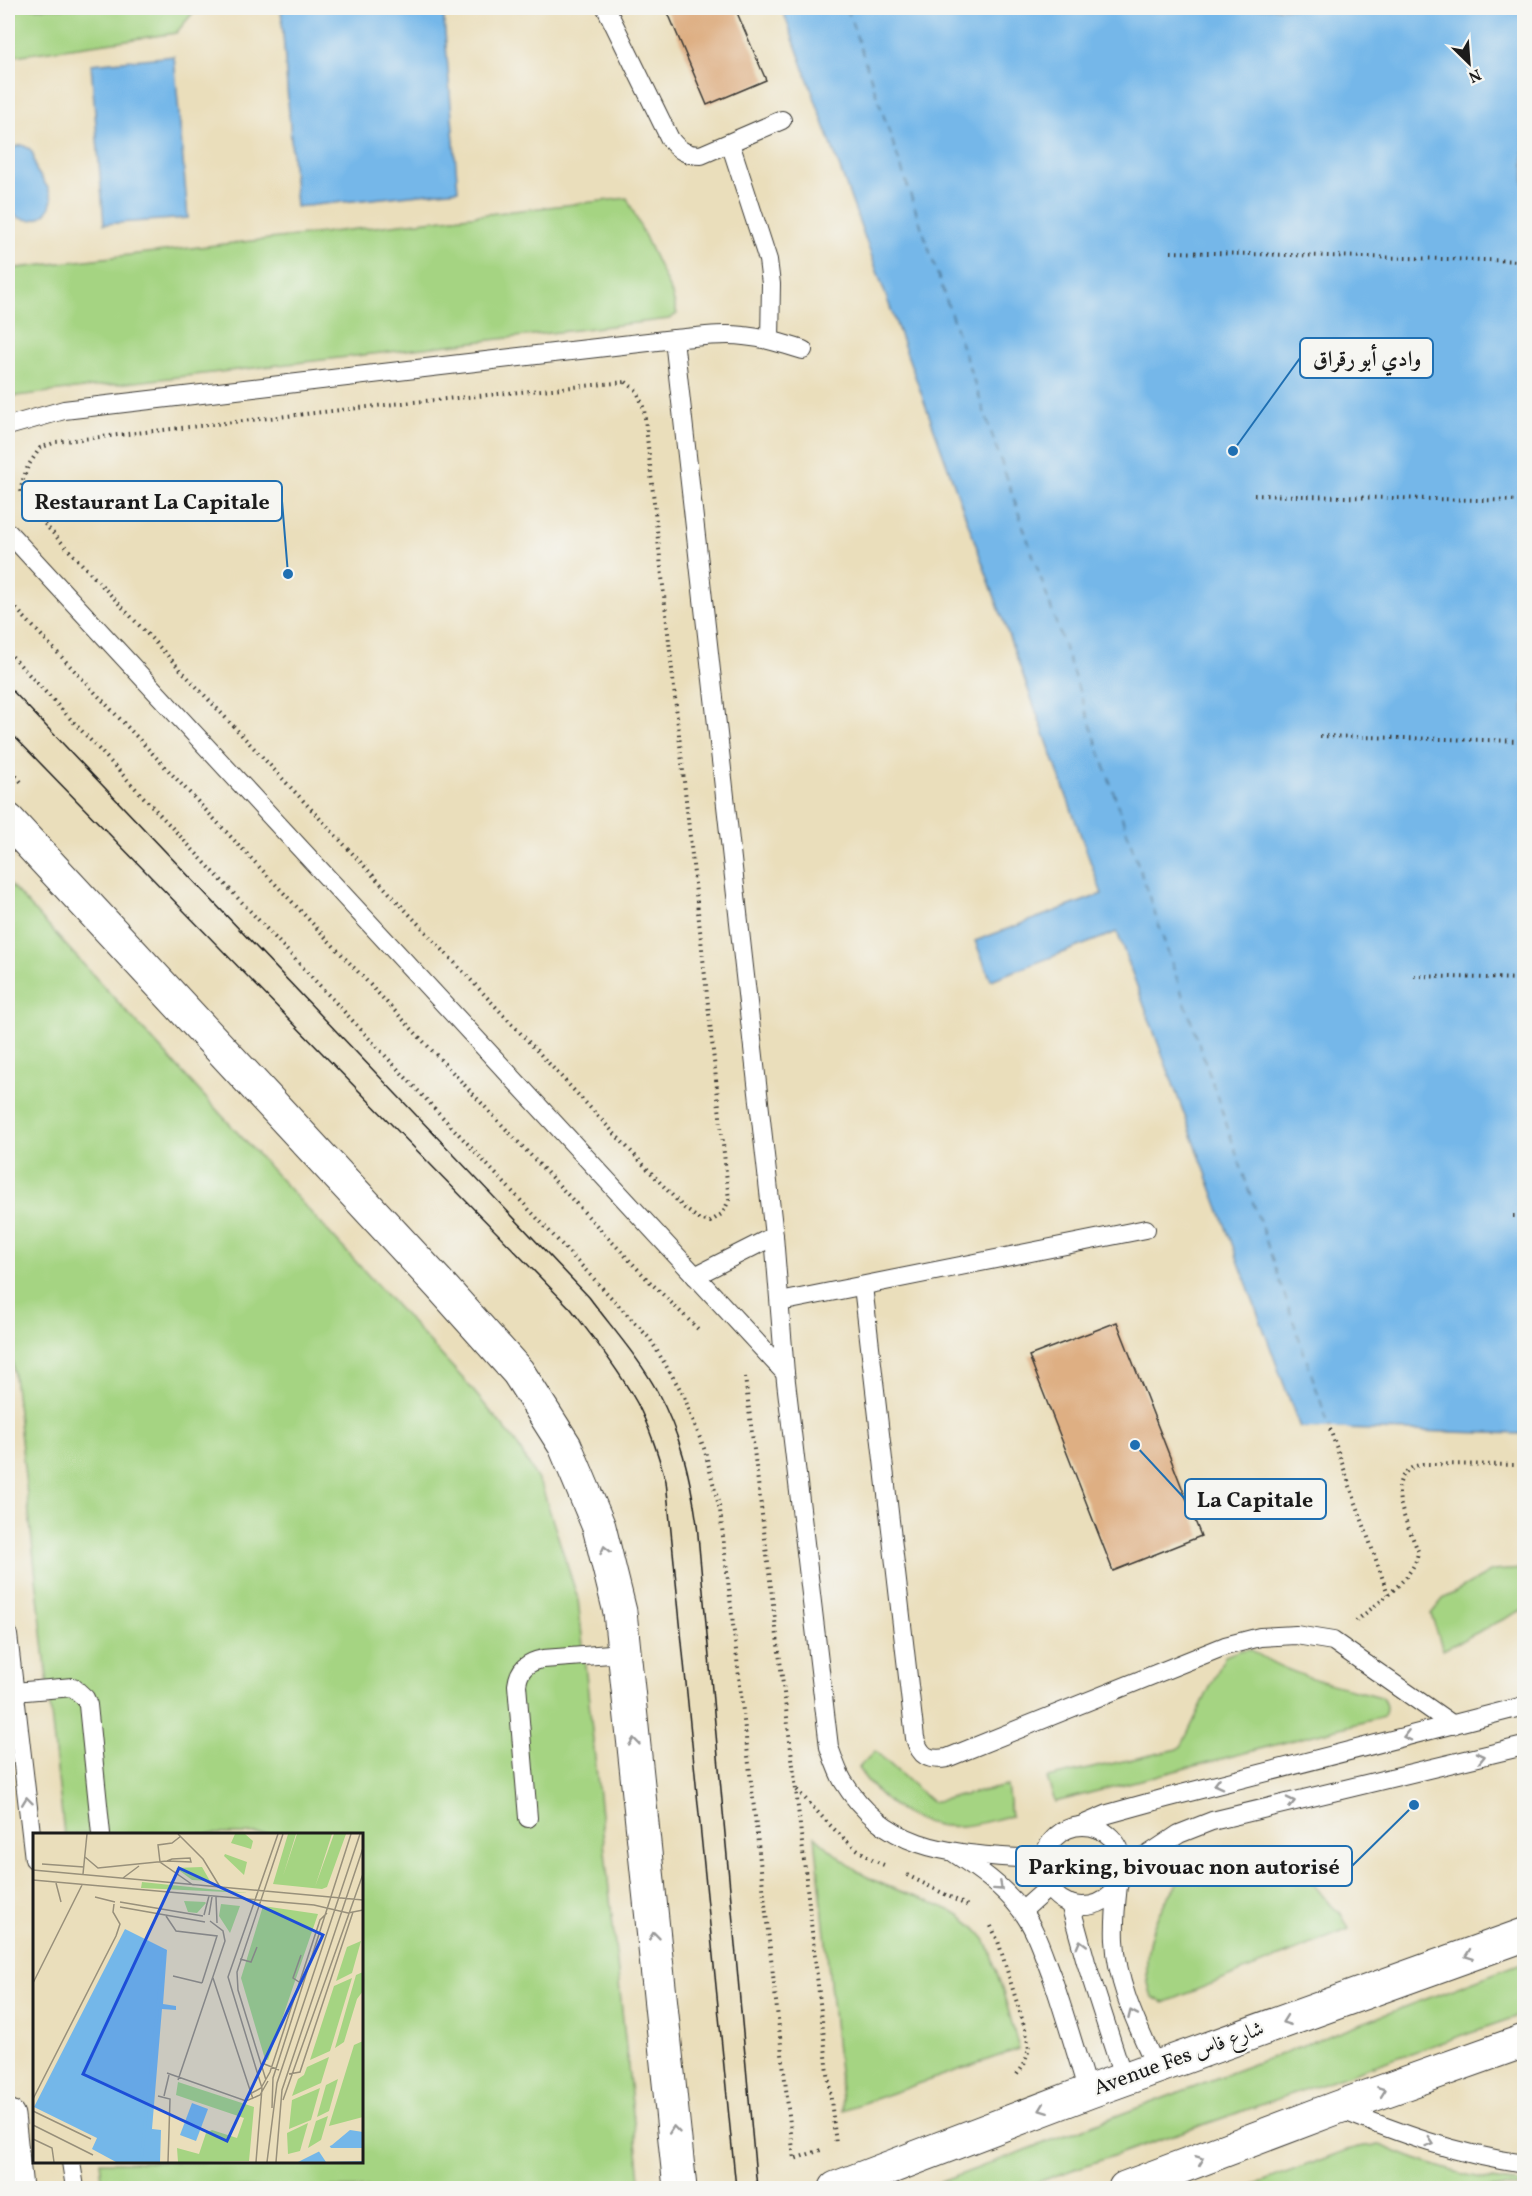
<svg xmlns="http://www.w3.org/2000/svg" width="1532" height="2196" font-family="Vollkorn,Amiri,serif">
	<style>
		.green { fill: #a5d482; stroke: #60784f; stroke-width: 1.5 }
		.water { fill: #74b7e9; stroke: #486a82; stroke-width: 1.5 }
		.pier { fill: #eadebb }
		.lines { fill: none; stroke-linecap: round; stroke-linejoin: round }
		.ferry { stroke: #3f5a6e; stroke-width: 1.5; stroke-dasharray: 8 6; stroke-linecap: butt }
		.building { fill: #deaf83 }
		.service-casing { stroke: #3b3934; stroke-width: 20 }
		.minor-casing { stroke: #3b3934; stroke-width: 35 }
		.secondary-casing { stroke: #3b3934; stroke-width: 35 }
		.primary-casing { stroke: #3b3934; stroke-width: 35 }
		.path { stroke: #3b3934; stroke-width: 4; stroke-dasharray: 1.5 4.5; stroke-linecap: butt }
		.service { stroke: #fff; stroke-width: 18 }
		.minor { stroke: #fff; stroke-width: 33 }
		.secondary { stroke: #fff; stroke-width: 33 }
		.primary { stroke: #fff; stroke-width: 33 }
		.tram { stroke: #1c1c1c; stroke-width: 1.5 }
		.oneway { stroke: #999 }
		.labels { text-anchor: middle; dominant-baseline: central; stroke-width: 4.5; stroke-linejoin: round; paint-order: stroke }
		.street-label { font-size: 21px; fill: #1c1c1c; stroke: #f6f6f2 }
		.inset-river { fill: none; stroke: #74b7e9; stroke-width: 3 }
		.inset-road { fill: none; stroke: #98907b; stroke-width: 1.5 }
		.view { fill: #1d4ed8; fill-opacity: 0.15; stroke: #1d4ed8; stroke-width: 3 }
		.inset-edge { fill: none; stroke: #1c1c1c; stroke-width: 3 }
		.leader { fill: none; stroke: #1f6fb2; stroke-width: 2 }
		.callout-dot { fill: #1f6fb2; stroke: #f6f6f2; stroke-width: 2 }
		.callout { fill: #f6f6f2; stroke: #1f6fb2; stroke-width: 2 }
		.callout-label { font-size: 22px; text-anchor: middle; font-weight: bold; fill: #1c1c1c }
	</style>
	<rect width="100%" height="100%" fill="#f6f6f2"/>
	<filter id="ink" filterUnits="userSpaceOnUse"><feTurbulence type="fractalNoise" baseFrequency=".0167" numOctaves="2"/><feDisplacementMap in="SourceGraphic" scale="12" xChannelSelector="R" yChannelSelector="G"/><feConvolveMatrix kernelMatrix="1 2 1 2 8 2 1 2 1" color-interpolation-filters="sRGB"/></filter>
	<filter id="wash" filterUnits="userSpaceOnUse"><feTurbulence type="fractalNoise" baseFrequency=".008" numOctaves="4" result="noise"/><feDisplacementMap in="SourceGraphic" scale="24" xChannelSelector="R" yChannelSelector="G"/><feGaussianBlur stdDeviation="1.35" result="paint"/><feColorMatrix in="noise" values="0 0 0 0 0 0 0 0 0 0 0 0 0 0 0 0 0 1.4 0 .05"/><feComposite in="paint" operator="in"/></filter>
	<g filter="url(#wash)">
		<rect width="100%" height="100%" fill="#eadebb"/>
		<!-- green -->
		<g class="green">
			<path d="M 8,8 L 197,8 L 176,33 L 8,57 Z"/>
			<path d="M 627,198 L 672,294 L 677,314 L 669,319 L 8,397 L 8,269 Z"/>
			<path d="M 8,882 L 466,1382 L 515,1441 L 542,1487 L 578,1599 L 641,2188 L 103,2188 L 100,2162 L 362,2162 L 362,1834 L 64,1834 L 8,1321 Z"/>
			<path d="M 1524,1569 L 1524,1609 L 1443,1650 L 1431,1614 L 1443,1599 L 1492,1571 Z"/>
			<path d="M 1250,1649 C 1290,1677 1335,1684 1381,1697 C 1387,1704 1388,1710 1383,1717 L 1055,1802 L 1047,1778 L 1178,1749 L 1182,1745 L 1225,1656 L 1240,1650 Z"/>
			<path d="M 875,1751 L 932,1802 L 1007,1786 L 1011,1816 C 995,1819 978,1825 962,1826 C 918,1830 881,1803 858,1768 Z"/>
			<path d="M 815,1836 C 832,1852 849,1867 870,1878 C 910,1900 955,1900 985,1939 C 989,1945 991,1954 993,1961 C 1003,1990 1011,2019 1019,2049 L 843,2110 Z"/>
			<path d="M 1253,1846 L 1269,1846 L 1284,1852 L 1296,1862 L 1331,1906 L 1340,1912 L 1349,1929 L 1164,2003 L 1152,1997 C 1139,1961 1151,1919 1174,1889 C 1177,1884 1181,1878 1185,1874 C 1198,1865 1237,1851 1253,1846 Z"/>
			<path d="M 1524,1962 L 1524,2014 L 1020,2188 L 925,2188 Z"/>
			<path d="M 1380,2145 C 1427,2165 1473,2180 1524,2184 L 1524,2188 L 1245,2188 L 1347,2150 L 1364,2146 Z"/>
		</g>
		<!-- water -->
		<g class="water">
			<path d="M 281,8 L 443,8 L 458,190 L 296,207 Z"/>
			<path d="M 782,8 L 1524,8 L 1524,1434 L 1300,1428 L 1117,932 L 991,980 L 975,941 L 1102,894 Z"/>
			<path d="M 174,56 L 188,218 L 104,224 L 91,64 Z"/>
			<path d="M 22,145 L 30,149 L 33,154 L 36,170 L 48,188 L 52,199 C 48,224 22,225 8,210 L 8,149 Z"/>
		</g>
		<!-- pier -->
		<path class="pier" d="M 1300,1428 L 1351,1429 L 1352,1432 L 1301,1431 Z"/>
		<g class="lines">
			<!-- ferry -->
			<path class="ferry" d="M 847,8 L 1330,1429"/>
		</g>
		<g id="blocks">
			<!-- building -->
			<g class="building">
				<path d="M 666,8 L 735,8 L 766,80 L 707,105 Z"/>
				<path d="M 1117,1322 L 1201,1536 L 1113,1571 L 1029,1356 Z"/>
			</g>
		</g>
	</g>
	<g filter="url(#ink)">
		<use href="#blocks" fill-opacity="0" stroke="#3b3934" stroke-width="1.5"/>
		<g class="lines">
			<defs>
				<g id="service">
					<path d="M 606,8 L 670,139 C 679,151 687,155 701,155 L 782,120"/>
					<path d="M 730,143 L 768,260 L 771,284 L 770,340"/>
					<path d="M 674,339 L 774,1236 L 785,1373 L 829,1747 C 833,1758 837,1771 843,1781 C 890,1858 963,1853 1043,1860"/>
					<path d="M 8,426 L 64,410 L 674,339 C 698,337 721,333 744,336 C 765,338 784,344 803,350"/>
					<path d="M 8,532 L 785,1373"/>
					<path d="M 695,1276 L 774,1236"/>
					<path d="M 863,1286 L 915,1738 C 920,1756 928,1761 947,1758 L 1225,1646 L 1260,1637 L 1296,1635 L 1333,1641 L 1453,1725"/>
					<path d="M 780,1302 L 1146,1229"/>
					<path d="M 8,1635 L 34,1859"/>
					<path d="M 14,1692 L 73,1687 L 85,1698 L 88,1705 L 101,1834"/>
					<path d="M 528,1818 L 517,1685 C 519,1669 527,1662 543,1659 L 624,1653"/>
					<path d="M 1080,1826 L 1108,1814 L 1166,1798 L 1524,1706"/>
					<circle cx="1083" cy="1866" r="40"/>
					<path d="M 954,1853 C 978,1869 1003,1886 1021,1910 C 1036,1929 1043,1954 1052,1977 C 1065,2015 1076,2053 1088,2092"/>
					<path d="M 1122,1872 L 1179,1834 L 1212,1821 L 1524,1746"/>
					<path d="M 1118,1885 C 1116,1903 1114,1922 1115,1940 C 1117,1986 1138,2026 1156,2067"/>
					<path d="M 1070,1904 L 1086,1962 L 1124,2080"/>
					<path d="M 1022,1911 L 1049,1887"/>
					<path d="M 1337,2108 C 1401,2134 1456,2154 1524,2164"/>
					<path d="M 71,2162 L 75,2188"/>
				</g>
				<path id="minor" d="M 8,820 L 440,1285 L 518,1372 L 565,1446 L 599,1527 L 620,1612 L 680,2188"/>
				<g id="secondary">
					<path d="M 836,2188 L 1088,2092 L 1524,1935"/>
					<path d="M 1125,2188 L 1336,2108 L 1524,2041"/>
				</g>
				<path id="primary" d="M 8,2116 L 16,2188"/>
			</defs>
			<!-- service casing -->
			<use href="#service" class="service-casing"/>
			<!-- minor casing -->
			<use href="#minor" class="minor-casing"/>
			<!-- secondary casing -->
			<use href="#secondary" class="secondary-casing"/>
			<!-- primary casing -->
			<use href="#primary" class="primary-casing"/>
			<!-- path -->
			<g class="path">
				<path d="M 1171,252 L 1524,261"/>
				<path d="M 626,382 L 637,391 L 644,409 L 729,1200 L 723,1213 L 710,1222 L 699,1219 L 684,1208 L 50,530 L 27,504 L 20,488 L 28,466 L 40,448 L 56,442 L 403,403 Z"/>
				<path d="M 1254,495 L 1524,501"/>
				<path d="M 8,600 L 648,1280 L 698,1329"/>
				<path d="M 8,652 L 650,1339 L 683,1394 L 705,1451 L 720,1510 L 794,2159 L 821,2150"/>
				<path d="M 1320,736 L 1524,741"/>
				<path d="M 8,767 L 23,784"/>
				<path d="M 1414,976 L 1524,979"/>
				<path d="M 1513,1216 L 1524,1216"/>
				<path d="M 745,1377 L 796,1790 L 836,2144"/>
				<path d="M 1330,1429 L 1388,1594"/>
				<path d="M 1356,1621 C 1376,1604 1417,1577 1418,1551 C 1408,1524 1378,1473 1423,1464 L 1524,1465"/>
				<path d="M 797,1790 C 823,1817 849,1850 884,1865"/>
				<path d="M 907,1875 L 970,1907"/>
				<path d="M 991,1926 L 998,1941 L 1026,2032 L 1029,2049 L 1024,2065 L 1015,2077"/>
			</g>
			<!-- service -->
			<use href="#service" class="service"/>
			<!-- minor -->
			<use href="#minor" class="minor"/>
			<!-- secondary -->
			<use href="#secondary" class="secondary"/>
			<!-- primary -->
			<use href="#primary" class="primary"/>
			<!-- tram -->
			<g class="tram">
				<path d="M 8,686 L 589,1297 C 612,1328 639,1358 657,1391 C 681,1435 690,1476 697,1524 L 757,2188"/>
				<path d="M 8,730 L 571,1309 C 594,1339 618,1369 637,1403 C 650,1428 658,1455 666,1481 L 736,2188"/>
			</g>
		</g>
		<!-- one-way arrows -->
		<defs><path id="oneway-chevron" d="M-2-3.5L2.5 0L-2 3.5" fill="none" stroke-width="1.6" stroke-linecap="round" stroke-linejoin="round" transform="scale(1.5)"/></defs>
		<g class="oneway">
			<use href="#oneway-chevron" transform="translate(605 1550) rotate(-103)"/>
			<use href="#oneway-chevron" transform="translate(1407 1736) rotate(166)"/>
			<use href="#oneway-chevron" transform="translate(634 1742) rotate(-96)"/>
			<use href="#oneway-chevron" transform="translate(1481 1757) rotate(-13)"/>
			<use href="#oneway-chevron" transform="translate(1218 1784) rotate(166)"/>
			<use href="#oneway-chevron" transform="translate(27 1801) rotate(-97)"/>
			<use href="#oneway-chevron" transform="translate(1291 1802) rotate(-13)"/>
			<use href="#oneway-chevron" transform="translate(999 1887) rotate(42)"/>
			<use href="#oneway-chevron" transform="translate(654 1936) rotate(-96)"/>
			<use href="#oneway-chevron" transform="translate(1081 1944) rotate(-105)"/>
			<use href="#oneway-chevron" transform="translate(1469 1955) rotate(160)"/>
			<use href="#oneway-chevron" transform="translate(1132 2014) rotate(-114)"/>
			<use href="#oneway-chevron" transform="translate(1286 2021) rotate(160)"/>
			<use href="#oneway-chevron" transform="translate(1382 2091) rotate(-20)"/>
			<use href="#oneway-chevron" transform="translate(1043 2109) rotate(159)"/>
			<use href="#oneway-chevron" transform="translate(674 2130) rotate(-96)"/>
			<use href="#oneway-chevron" transform="translate(1430 2143) rotate(18)"/>
			<use href="#oneway-chevron" transform="translate(1200 2160) rotate(-21)"/>
		</g>
	</g>
	<g class="labels">
		<!-- street labels -->
		<g class="street-label">
			<text transform="translate(1179 2059) rotate(-20)">Avenue Fes شارع فاس</text>
		</g>
	</g>
	<!-- overview -->
	<g transform="translate(33 1833)">
		<rect width="330" height="330" fill="#eadebb"/>
		<path d="M 202,1 L 212,1 L 220,8 L 218,16 L 198,10 ZM 255,1 L 263,1 L 250,43 L 264,1 L 299,1 L 282,54 L 301,1 L 313,1 L 294,54 L 289,56 L 240,51 ZM 192,21 L 214,29 L 211,42 L 191,23 ZM 169,34 L 177,48 L 159,47 L 143,35 ZM 109,49 L 215,60 L 108,55 ZM 151,68 L 172,69 L 173,70 L 164,80 L 155,79 ZM 188,71 L 207,73 L 197,100 L 186,83 ZM 230,73 L 285,81 L 235,227 L 232,226 L 208,145 ZM 328,108 L 319,140 L 303,148 L 314,114 ZM 330,139 L 330,158 L 324,166 L 311,209 L 302,215 L 323,142 ZM 319,145 L 297,218 L 277,227 L 301,153 ZM 330,208 L 330,284 L 296,293 L 321,212 ZM 296,224 L 288,250 L 259,263 L 265,246 L 271,242 L 274,234 ZM 305,246 L 296,278 L 284,284 L 293,252 ZM 145,249 L 221,274 L 216,328 L 145,329 L 144,315 L 166,321 L 173,300 L 179,297 L 204,305 L 211,285 L 143,262 ZM 287,255 L 278,287 L 256,296 L 259,267 ZM 295,283 L 288,307 L 275,315 L 283,288 ZM 275,290 L 267,318 L 255,321 L 254,300 Z" fill="#a5d482"/>
		<path d="M 92,96 L 134,117 L 130,171 L 143,173 L 143,177 L 129,176 L 119,296 L 128,297 L 127,329 L 83,329 L 59,316 L 64,305 L 1,274 ZM 159,270 L 175,276 L 163,308 L 147,302 ZM 317,297 L 330,299 L 330,329 L 265,329 L 299,312 Z" fill="#74b7e9"/>
		<path d="M 295,311 L 298,315 L 330,315 L 330,328 L 293,329 L 285,317 Z" fill="#eadebb"/>
		<path class="inset-river" d="M 108,329 L 131,116"/>
		<path class="inset-road" d="M 145,1 L 170,26 L 187,54M 148,3 L 139,10 L 125,12 L 127,29 L 160,52M 52,24 L 65,35 L 134,28M 157,25 L 158,29 L 134,28 L 139,26 ZM 9,31 L 51,34M 0,37 L 330,67M 50,41 L 54,1M 90,45 L 106,33M 0,47 L 281,72 L 315,80 L 330,77M 23,50 L 28,69M 62,64 L 82,69M 183,64 L 184,90M 87,69 L 170,83M 87,74 L 172,89M 171,82 L 176,63M 176,82 L 179,64M 133,83 L 143,98 L 184,103 L 169,150M 207,126 L 218,129 L 224,114M 140,143 L 169,150M 180,145 L 220,266M 266,149 L 260,145 L 268,122M 0,150 L 49,52M 229,230 L 246,237M 134,240 L 213,268 L 227,262 L 235,248M 256,241 L 267,239 L 320,79M 145,247 L 192,108 L 190,98 L 177,88M 233,247 L 205,157 L 204,139 L 250,1M 217,261 L 228,255 L 237,239 L 287,87 L 294,80M 125,263 L 137,266 L 135,329M 131,263 L 136,242M 0,266 L 83,103 L 87,91 L 80,79 L 81,71M 250,267 L 330,41M 239,275 L 240,245 L 318,1M 0,278 L 58,306M 0,292 L 60,322M 0,306 L 19,315 L 21,329M 223,329 L 229,255 L 195,144 L 245,1M 234,329 L 244,250 L 327,1M 243,329 L 249,257 L 330,15"/>
		<path class="view" d="M 146,35 L 290,102 L 194,308 L 50,241 Z"/>
		<rect width="330" height="330" class="inset-edge"/>
	</g>
	<!-- callouts -->
	<path class="leader" d="M1233 451L1300 358M288 574L282 501M1135 1445L1185 1499M1414 1805L1352 1866"/>
	<g class="callout-dot">
		<circle cx="1233" cy="451" r="6"/>
		<circle cx="288" cy="574" r="6"/>
		<circle cx="1135" cy="1445" r="6"/>
		<circle cx="1414" cy="1805" r="6"/>
	</g>
	<g class="callout">
		<rect x="1300" y="338" width="133" height="40" rx="6"/>
		<rect x="22" y="481" width="260" height="40" rx="6"/>
		<rect x="1185" y="1479" width="141" height="40" rx="6"/>
		<rect x="1016" y="1846" width="336" height="40" rx="6"/>
	</g>
	<g class="callout-label">
		<text x="1367" y="366">وادي أبو رقراق</text>
		<text x="152" y="509">Restaurant La Capitale</text>
		<text x="1255" y="1507">La Capitale</text>
		<text x="1184" y="1874">Parking, bivouac non autorisé</text>
	</g>
	<!-- margin -->
	<rect width="1532" height="2196" fill="none" stroke="#f6f6f2" stroke-width="30"/>
	<!-- north arrow -->
	<g transform="translate(1469 63) rotate(155)" stroke="#f6f6f2" stroke-width="4.5" paint-order="stroke">
	<path d="M0-4.5L10 22L0 15L-10 22Z" fill="#1c1c1c"/>
	<text y="-9" font-size="16" font-weight="bold" text-anchor="middle" fill="#1c1c1c">N</text>
	</g>
</svg>
